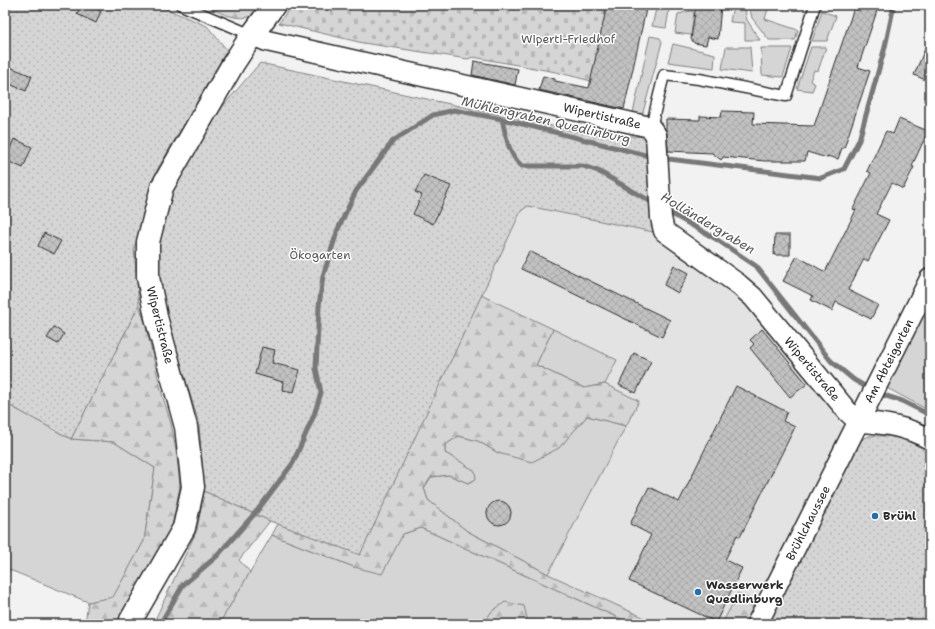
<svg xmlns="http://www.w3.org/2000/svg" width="935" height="629" font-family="'Shantell Sans',sans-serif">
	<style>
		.built { fill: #e3e3e3 }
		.grass { fill: #d5d5d5; stroke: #808080 }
		.forest { fill: url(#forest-firs); stroke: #808080 }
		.cemetery { fill: url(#cemetery-stones); stroke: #808080 }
		.park { fill: url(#park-dots); stroke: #808080 }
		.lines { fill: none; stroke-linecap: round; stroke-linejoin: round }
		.stream { stroke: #787878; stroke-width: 5 }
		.building { fill: url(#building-cross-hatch); stroke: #2b2b2b }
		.service-casing { stroke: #2b2b2b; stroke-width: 13 }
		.minor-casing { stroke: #2b2b2b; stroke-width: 23 }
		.tertiary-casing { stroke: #2b2b2b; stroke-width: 25 }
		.service { stroke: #fff; stroke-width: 10 }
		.minor { stroke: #fff; stroke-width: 20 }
		.tertiary { stroke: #fff; stroke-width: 22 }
		.poi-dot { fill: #1f6fb2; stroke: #fff; stroke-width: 1.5 }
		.labels { text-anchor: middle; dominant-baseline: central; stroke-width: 3; stroke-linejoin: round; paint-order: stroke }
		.park-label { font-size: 12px; fill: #565656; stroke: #fff }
		.street-label { font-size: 12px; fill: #2b2b2b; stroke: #fff }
		.poi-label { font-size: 12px; font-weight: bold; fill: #2b2b2b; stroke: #fff; text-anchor: start }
		.water-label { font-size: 13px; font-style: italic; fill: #585858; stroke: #fff }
	</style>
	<defs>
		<pattern id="forest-firs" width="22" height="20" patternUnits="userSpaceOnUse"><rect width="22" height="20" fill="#d5d5d5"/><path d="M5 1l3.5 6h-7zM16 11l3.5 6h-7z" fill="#b7b7b7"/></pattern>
		<pattern id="cemetery-stones" width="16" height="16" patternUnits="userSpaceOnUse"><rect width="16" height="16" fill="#d5d5d5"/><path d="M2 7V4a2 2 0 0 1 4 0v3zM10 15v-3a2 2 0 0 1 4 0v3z" fill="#b7b7b7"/></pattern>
		<pattern id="park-dots" width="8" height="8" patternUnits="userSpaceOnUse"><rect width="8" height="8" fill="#d5d5d5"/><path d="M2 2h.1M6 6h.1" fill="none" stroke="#b7b7b7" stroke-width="1.8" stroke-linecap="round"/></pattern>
		<pattern id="building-cross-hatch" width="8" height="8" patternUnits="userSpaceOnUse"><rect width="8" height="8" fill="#c1c1c1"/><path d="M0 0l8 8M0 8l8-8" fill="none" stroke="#a6a6a6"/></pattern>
	</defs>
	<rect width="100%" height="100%" fill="#f2f2f2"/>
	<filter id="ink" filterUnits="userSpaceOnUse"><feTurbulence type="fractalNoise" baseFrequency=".025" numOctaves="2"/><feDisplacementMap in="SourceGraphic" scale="8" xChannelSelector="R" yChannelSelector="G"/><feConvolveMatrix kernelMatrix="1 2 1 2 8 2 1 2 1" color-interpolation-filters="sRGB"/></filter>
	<g filter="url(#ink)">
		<!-- built -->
		<path class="built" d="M 527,206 L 658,233 L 712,274 L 753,311 L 806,372 L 847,432 L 757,603 L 738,593 L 722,624 L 658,624 L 548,574 L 639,401 L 605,384 L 617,360 L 481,295 L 521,211 Z"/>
		<!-- grass -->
		<g class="grass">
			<path d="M 657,5 L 670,5 L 666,28 L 652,26 Z"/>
			<path d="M 733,5 L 744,5 L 747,20 L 760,40 L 745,40 L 745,23 L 730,22 Z"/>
			<path d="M 749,5 L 762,5 L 768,9 L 765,19 L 798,30 L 795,40 L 769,40 L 752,18 Z"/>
			<path d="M 691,11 L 694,12 L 691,35 L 675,33 L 678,14 Z"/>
			<path d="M 822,11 L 836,16 L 827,41 L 812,41 Z"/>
			<path d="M 650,36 L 660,38 L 662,42 L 642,116 L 633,113 Z"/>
			<path d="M 673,44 L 715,54 L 714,68 L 668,62 Z"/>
			<path d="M 726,47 L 750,47 L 752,73 L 722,69 Z"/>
			<path d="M 811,47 L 826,47 L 818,71 L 814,70 L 810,81 L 815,84 L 812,91 L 797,89 Z"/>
			<path d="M 761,48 L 792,48 L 783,77 L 762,75 Z"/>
			<path d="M 930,295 L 930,356 L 928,360 L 930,362 L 930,411 L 885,387 Z"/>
			<path d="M 553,329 L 617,360 L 605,384 L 584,388 L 536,365 Z"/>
			<path d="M 5,403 L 71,439 L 114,442 L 155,468 L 144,541 L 113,598 L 88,602 L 5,568 Z"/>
			<path d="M 587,416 L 626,426 L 548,574 L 467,531 L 428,500 L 424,488 L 431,477 L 449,475 L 468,483 L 461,462 L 445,453 L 445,445 L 459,436 L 478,441 L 498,453 L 559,448 Z"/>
			<path d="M 421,528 L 632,624 L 523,624 L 527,618 L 485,623 L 484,624 L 219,624 L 272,535 L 354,567 L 403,534 Z"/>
		</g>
		<!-- forest -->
		<g class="forest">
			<path d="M 203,5 L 263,5 C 260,8 256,14 252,16 C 235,22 218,11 203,5 Z"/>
			<path d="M 481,295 L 553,329 L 536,365 L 584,388 L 605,384 L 639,401 L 626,426 L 587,416 L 559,448 L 532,462 L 498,453 L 478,441 L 459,436 L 445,445 L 445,453 L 461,462 L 475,471 L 476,479 L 468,483 L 449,475 L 431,477 L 424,488 L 428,500 L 467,531 L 548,574 L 658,624 L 632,624 L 421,528 L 403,534 L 382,574 L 354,567 L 272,535 L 278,524 L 360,554 Z"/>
			<path d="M 139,305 L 145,323 L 161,390 L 171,424 L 177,456 L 180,486 L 172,526 L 122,624 L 85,624 L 88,602 L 113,597 L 144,541 L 155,468 L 114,442 L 71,439 Z"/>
			<path d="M 204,491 L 270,521 L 239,560 L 250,572 L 219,624 L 153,624 L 197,530 Z"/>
			<path d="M 738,593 L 757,603 L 746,624 L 722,624 Z"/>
			<path d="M 505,602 L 524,606 L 527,618 L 523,624 L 484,624 L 491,612 Z"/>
		</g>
		<!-- cemetery -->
		<path class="cemetery" d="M 292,5 L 611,5 L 595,82 L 556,72 L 473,57 L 468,59 L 363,43 L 279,23 Z"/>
		<!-- park -->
		<g class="park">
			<path d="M 5,5 L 157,5 L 207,26 L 227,50 L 156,172 L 134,249 L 139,305 L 71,439 L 5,403 Z"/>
			<path d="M 260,63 L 584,133 L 648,137 L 658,233 L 528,206 L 521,211 L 360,555 L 270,521 L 204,491 L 199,424 L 177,351 L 165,321 L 156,282 L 155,244 L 166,199 L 200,133 Z"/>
			<path d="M 869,436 C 898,435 905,439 930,452 L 930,624 L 764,624 L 859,441 Z"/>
		</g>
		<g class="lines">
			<!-- stream -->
			<g class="stream">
				<path d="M 502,119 C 506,135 508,155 522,166 L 583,166 L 598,171 L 655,204"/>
				<path d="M 661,158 L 821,178 L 844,169 L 859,140 L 885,47 L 894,5"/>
				<path d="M 665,210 L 716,239 L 756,266 L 831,361 L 854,380 L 870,389"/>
				<path d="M 877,393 L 902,401 L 930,415"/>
				<path d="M 160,624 L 183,585 L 217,556 L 257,511 L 293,463 L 314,415 L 321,393 L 316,368 L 319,306 L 323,276 L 338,229 L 356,191 L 393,141 L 433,115 L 454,110 L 502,119 L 653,157"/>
			</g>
		</g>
		<!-- building -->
		<g class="building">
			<path d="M 81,5 L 89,5 L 101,11 L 96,23 L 77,14 Z"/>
			<path d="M 607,5 L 647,5 L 624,109 L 539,90 L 543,76 L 555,79 L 555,81 L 589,88 Z"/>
			<path d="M 696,5 L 721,5 L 718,39 L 708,37 L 706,45 L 694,43 L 691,39 Z"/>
			<path d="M 855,5 L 879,5 L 858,67 L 870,71 L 844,148 L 842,148 L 838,159 L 827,156 L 827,158 L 807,152 L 805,161 L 765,161 L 723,157 L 721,160 L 712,153 L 668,151 L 667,134 L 666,130 L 666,119 L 700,120 L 700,116 L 721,117 L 722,111 L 754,112 L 753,124 L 814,126 Z"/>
			<path d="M 930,37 L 930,82 L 914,75 Z"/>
			<path d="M 474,61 L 518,69 L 515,85 L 472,75 Z"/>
			<path d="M 5,65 L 32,76 L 26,91 L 5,82 Z"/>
			<path d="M 899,119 L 928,131 L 912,166 L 914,167 L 903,189 L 892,183 L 876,214 L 889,220 L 868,261 L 864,259 L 848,290 L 878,305 L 871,319 L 836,302 L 832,311 L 811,300 L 813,296 L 783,281 L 797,256 L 825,272 L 856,210 L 853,209 L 871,173 L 867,171 L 886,131 L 893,134 Z"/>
			<path d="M 14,139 L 32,147 L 23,168 L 5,160 Z"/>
			<path d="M 424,175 L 451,186 L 433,224 L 413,214 L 422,195 L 415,192 Z"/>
			<path d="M 44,233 L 61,241 L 54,254 L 38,246 Z"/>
			<path d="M 775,235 L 790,235 L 790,255 L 774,255 Z"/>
			<path d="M 529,251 L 670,320 L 662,337 L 550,282 L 521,269 Z"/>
			<path d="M 674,265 L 689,273 L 678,293 L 664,285 Z"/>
			<path d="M 54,327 L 64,334 L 58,344 L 47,338 Z"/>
			<path d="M 762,329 L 807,384 L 790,397 L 750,348 L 754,344 L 750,340 Z"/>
			<path d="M 262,347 L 275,350 L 272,363 L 300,370 L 294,392 L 282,390 L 283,382 L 255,374 Z"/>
			<path d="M 634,353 L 651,361 L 636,393 L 619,385 Z"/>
			<path d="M 736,386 L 787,412 L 783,421 L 795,427 L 740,537 L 737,535 L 725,560 L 742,568 L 716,622 L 629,581 L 651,535 L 630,524 L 649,487 L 679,502 Z"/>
			<circle cx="499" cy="513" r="12"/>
		</g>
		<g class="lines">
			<defs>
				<g id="service">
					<path d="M 181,5 L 252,35"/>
					<path d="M 643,125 L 653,119 L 664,75 L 699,79 L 786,96 L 815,5"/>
				</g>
				<g id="minor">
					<path d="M 252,35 L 267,41 L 650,127 L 656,135 L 661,218 L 664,231 L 738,284 L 753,297 L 848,412 L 859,422"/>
					<path d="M 859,422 C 886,423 906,427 930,439"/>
					<path d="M 757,624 L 930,279"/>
				</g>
				<path id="tertiary" d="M 130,624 L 131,620 L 184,528 L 193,487 L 186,427 L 156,317 L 148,277 L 148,242 L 162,187 L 233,64 L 252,35 L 274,5"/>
			</defs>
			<!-- service casing -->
			<use href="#service" class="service-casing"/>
			<!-- minor casing -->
			<use href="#minor" class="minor-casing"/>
			<!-- tertiary casing -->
			<use href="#tertiary" class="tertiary-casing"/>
			<!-- service -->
			<use href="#service" class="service"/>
			<!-- minor -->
			<use href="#minor" class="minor"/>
			<!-- tertiary -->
			<use href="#tertiary" class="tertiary"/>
		</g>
	</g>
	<!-- markers -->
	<g class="poi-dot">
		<circle cx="875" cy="516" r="4"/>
		<circle cx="698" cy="592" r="4"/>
	</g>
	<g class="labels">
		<!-- park labels -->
		<g class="park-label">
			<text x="568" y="39">Wiperti-Friedhof</text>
			<text x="320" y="255">Ökogarten</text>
		</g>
		<!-- street labels -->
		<g class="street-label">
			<text transform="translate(602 116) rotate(13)">Wipertistraße</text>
			<text transform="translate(160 325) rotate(76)">Wipertistraße</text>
			<text transform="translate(889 361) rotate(-63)">Am Abteigarten</text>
			<text transform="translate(812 369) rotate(50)">Wipertistraße</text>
			<text transform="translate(808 523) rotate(-63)">Brühlchaussee</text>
		</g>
		<!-- poi labels -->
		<g class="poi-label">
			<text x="883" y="516">Brühl</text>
			<text x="706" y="585">Wasserwerk<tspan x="706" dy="14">Quedlinburg</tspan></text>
		</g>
		<!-- water labels -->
		<g class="water-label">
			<text transform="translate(546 120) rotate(13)">Mühlengraben Quedlinburg</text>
			<text transform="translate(708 223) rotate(31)">Holländergraben</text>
		</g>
	</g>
	<!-- margin -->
	<rect width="935" height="629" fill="none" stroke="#fff" stroke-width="20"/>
	<rect x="10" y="10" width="915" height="609" fill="none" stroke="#2b2b2b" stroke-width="1.5" filter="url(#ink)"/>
</svg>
